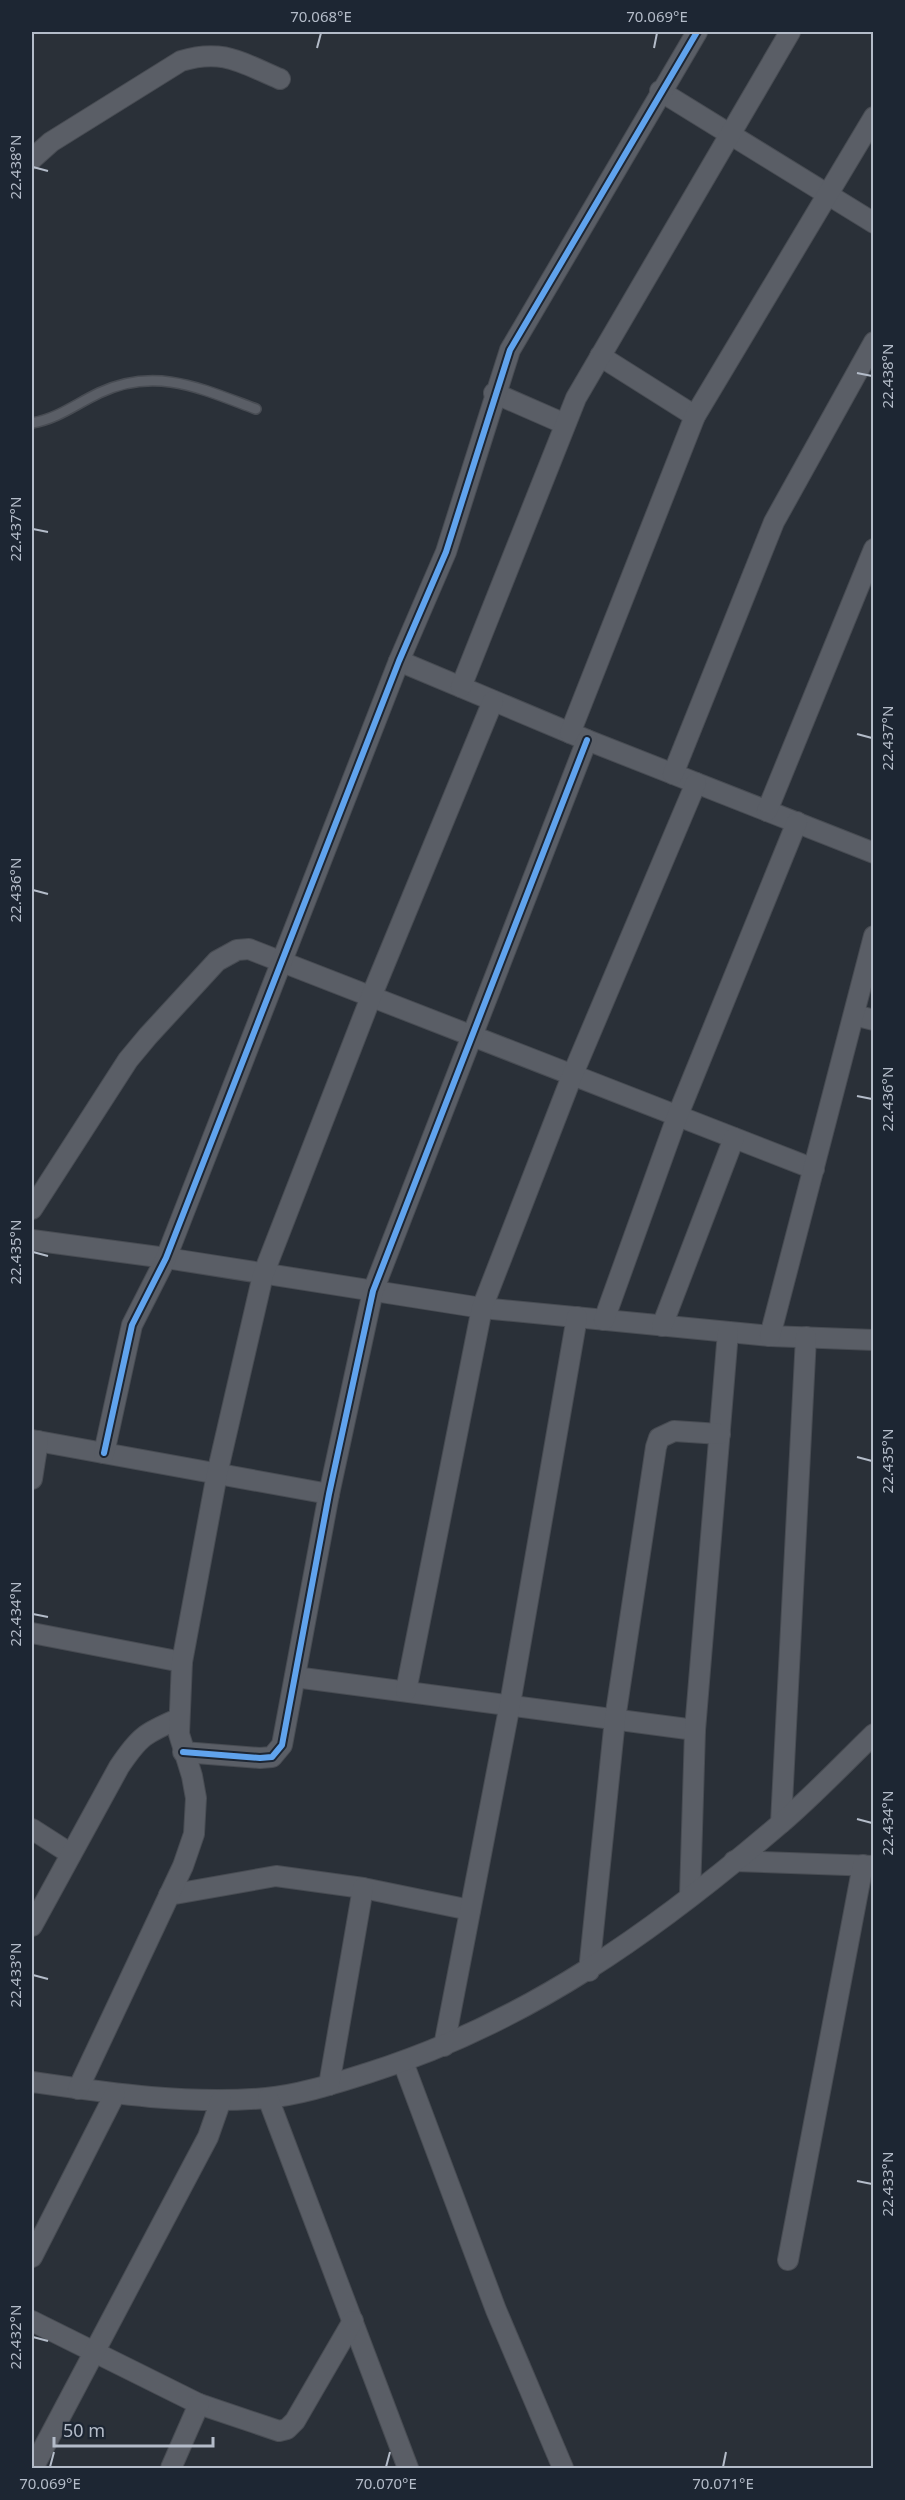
<svg xmlns="http://www.w3.org/2000/svg" width="905" height="2500" font-family="'Noto Sans',sans-serif">
	<style>
		.lines { fill: none; stroke-linecap: round; stroke-linejoin: round }
		.service-casing { stroke: #484c53; stroke-width: 12 }
		.minor-casing { stroke: #484c53; stroke-width: 22 }
		.service { stroke: #5a5e66; stroke-width: 9 }
		.minor { stroke: #5a5e66; stroke-width: 20 }
		.cycleway-casing { stroke: #1d2633; stroke-width: 10 }
		.cycleway { stroke: #60a3ed; stroke-width: 6 }
		.ticks { fill: none; stroke: #b4bcc9; stroke-width: 2 }
		.neatline { fill: none; stroke: #b4bcc9; stroke-width: 2 }
		.ticks-label { font-size: 15px; text-anchor: middle; fill: #b4bcc9 }
	</style>
	<rect width="100%" height="100%" fill="#2a3038"/>
	<g class="lines">
		<defs>
			<path id="service" d="M 32,423 C 57,419 76,404 99,393 C 156,366 202,389 256,409"/>
			<g id="minor">
				<path d="M 660,91 L 874,223"/>
				<path d="M 32,159 L 51,142 L 181,61 C 223,48 242,63 280,79"/>
				<path d="M 600,356 L 695,416"/>
				<path d="M 494,393 L 565,424"/>
				<path d="M 399,661 L 587,740 L 874,853"/>
				<path d="M 461,687 L 576,398 L 790,32"/>
				<path d="M 570,733 L 695,416 L 874,117"/>
				<path d="M 673,774 L 774,522 L 874,342"/>
				<path d="M 767,811 L 874,549"/>
				<path d="M 854,1015 L 874,1020"/>
				<path d="M 32,1209 L 128,1060 L 148,1036 L 217,961 L 237,950 L 249,949 L 814,1169"/>
				<path d="M 32,1240 L 166,1258 L 482,1308 L 770,1336 L 874,1340"/>
				<path d="M 604,1320 L 677,1117 L 797,822"/>
				<path d="M 662,1326 L 734,1138"/>
				<path d="M 770,1336 L 874,936"/>
				<path d="M 32,1440 L 329,1494"/>
				<path d="M 104,1453 L 132,1325 L 166,1258 L 399,661 L 446,552 L 510,350 L 697,32"/>
				<path d="M 32,1479 L 38,1441"/>
				<path d="M 32,1633 L 182,1662"/>
				<path d="M 295,1677 L 695,1730"/>
				<path d="M 406,1691 L 482,1308 L 572,1076 L 696,783"/>
				<path d="M 183,1752 L 260,1758 L 272,1757 L 282,1745 L 329,1494 L 373,1291 L 587,740"/>
				<path d="M 781,1823 L 806,1337"/>
				<path d="M 32,1829 L 71,1854"/>
				<path d="M 734,1861 L 874,1866"/>
				<path d="M 169,1895 L 276,1876 L 363,1888 L 470,1910"/>
				<path d="M 690,1896 L 695,1730 L 728,1332"/>
				<path d="M 32,1926 L 119,1767 C 139,1737 145,1733 178,1719"/>
				<path d="M 589,1971 L 615,1719 L 656,1447 L 659,1438 L 674,1431 L 720,1434"/>
				<path d="M 444,2046 L 510,1704 L 577,1317"/>
				<path d="M 403,2062 L 496,2310 L 563,2468"/>
				<path d="M 32,2082 C 108,2093 188,2105 266,2098 C 300,2095 336,2083 368,2073 C 527,2023 655,1931 780,1824 C 813,1796 843,1764 874,1734"/>
				<path d="M 329,2085 L 363,1888"/>
				<path d="M 78,2089 L 183,1866 L 194,1834 L 196,1798 L 192,1776 L 179,1734 L 182,1662 L 217,1474 L 263,1275 L 371,997 L 493,701"/>
				<path d="M 268,2098 L 408,2468"/>
				<path d="M 32,2257 L 115,2094"/>
				<path d="M 788,2260 L 863,1865"/>
				<path d="M 32,2321 L 199,2404 L 279,2431 L 287,2429 L 295,2421 L 353,2321"/>
				<path d="M 33,2468 L 208,2137 L 221,2100"/>
				<path d="M 171,2468 L 199,2404"/>
			</g>
		</defs>
		<!-- service casing -->
		<use href="#service" class="service-casing"/>
		<!-- minor casing -->
		<use href="#minor" class="minor-casing"/>
		<!-- service -->
		<use href="#service" class="service"/>
		<!-- minor -->
		<use href="#minor" class="minor"/>
		<defs>
			<g id="cycleway">
				<path d="M 104,1453 L 132,1325 L 166,1258 L 399,661 L 446,552 L 510,350 L 697,32"/>
				<path d="M 183,1752 L 260,1758 L 272,1757 L 282,1745 L 329,1494 L 373,1291 L 587,740"/>
			</g>
		</defs>
		<!-- cycleway casing -->
		<use href="#cycleway" class="cycleway-casing"/>
		<!-- cycleway -->
		<use href="#cycleway" class="cycleway"/>
	</g>
	<!-- ticks -->
	<path class="ticks" d="M 317,48 L 321,33M 654,48 L 657,33M 33,167 L 48,171M 857,373 L 872,376M 33,529 L 48,532M 857,734 L 872,738M 33,890 L 48,894M 857,1096 L 872,1099M 33,1252 L 48,1256M 857,1457 L 872,1461M 33,1614 L 48,1617M 857,1819 L 872,1823M 33,1975 L 48,1979M 857,2181 L 872,2184M 33,2337 L 48,2341M 50,2467 L 54,2452M 386,2467 L 390,2452M 723,2467 L 726,2452"/>
	<!-- border -->
	<rect width="905" height="2500" fill="none" stroke="#1d2633" stroke-width="66"/>
	<!-- scale -->
	<path d="M54 2437v9h159v-9" fill="none" stroke="#b4bcc9" stroke-width="3"/>
	<text x="63" y="2437" font-size="18" fill="#b4bcc9" stroke="#1d2633" stroke-width="4.5" paint-order="stroke">50 m</text>
	<rect x="33" y="33" width="839" height="2434" class="neatline"/>
	<g class="ticks-label">
		<text x="321" y="22">70.068°E</text>
		<text x="657" y="22">70.069°E</text>
		<text transform="translate(16 167) rotate(-90)" y="5">22.438°N</text>
		<text transform="translate(888 376) rotate(-90)" y="5">22.438°N</text>
		<text transform="translate(16 529) rotate(-90)" y="5">22.437°N</text>
		<text transform="translate(888 738) rotate(-90)" y="5">22.437°N</text>
		<text transform="translate(16 890) rotate(-90)" y="5">22.436°N</text>
		<text transform="translate(888 1099) rotate(-90)" y="5">22.436°N</text>
		<text transform="translate(16 1252) rotate(-90)" y="5">22.435°N</text>
		<text transform="translate(888 1461) rotate(-90)" y="5">22.435°N</text>
		<text transform="translate(16 1614) rotate(-90)" y="5">22.434°N</text>
		<text transform="translate(888 1823) rotate(-90)" y="5">22.434°N</text>
		<text transform="translate(16 1975) rotate(-90)" y="5">22.433°N</text>
		<text transform="translate(888 2184) rotate(-90)" y="5">22.433°N</text>
		<text transform="translate(16 2337) rotate(-90)" y="5">22.432°N</text>
		<text x="50" y="2489">70.069°E</text>
		<text x="386" y="2489">70.070°E</text>
		<text x="723" y="2489">70.071°E</text>
	</g>
</svg>
